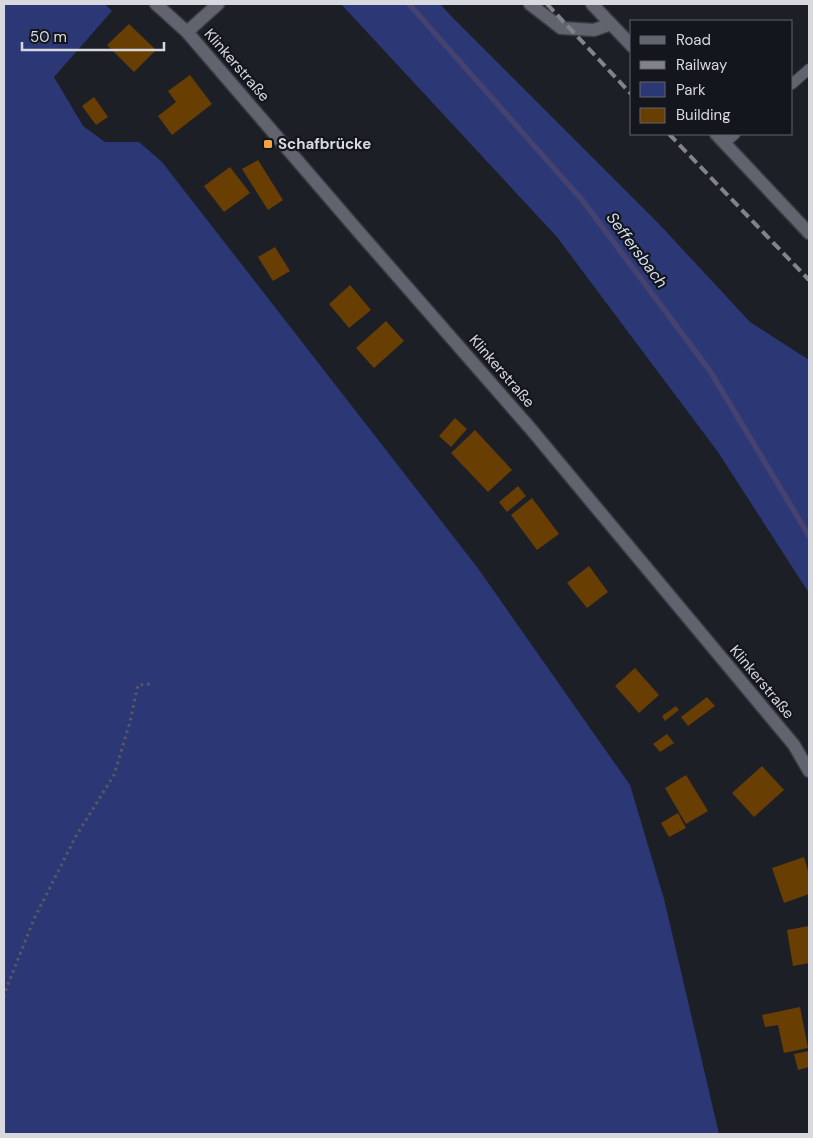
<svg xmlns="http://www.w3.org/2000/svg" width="813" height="1138" font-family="'DM Sans',sans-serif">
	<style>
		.green { fill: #2c3876 }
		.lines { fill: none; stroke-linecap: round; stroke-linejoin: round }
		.stream { stroke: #45426f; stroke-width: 5.5 }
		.building { fill: #683e02 }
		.service-casing { stroke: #393b41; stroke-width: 12 }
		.minor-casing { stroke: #393b41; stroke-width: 15 }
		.secondary-casing { stroke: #393b41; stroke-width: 15 }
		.path { stroke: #575960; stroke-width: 3; stroke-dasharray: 2.5 4; stroke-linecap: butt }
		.service { stroke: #61646e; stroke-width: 10 }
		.minor { stroke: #61646e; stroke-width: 12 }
		.secondary { stroke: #61646e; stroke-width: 12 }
		.rail { stroke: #82848a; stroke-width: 4; stroke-dasharray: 10 5; stroke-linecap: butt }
		.poi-dot { fill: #f4a344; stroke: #14161e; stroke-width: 2 }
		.labels { text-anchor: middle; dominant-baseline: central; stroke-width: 4.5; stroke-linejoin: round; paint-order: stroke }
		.street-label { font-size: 15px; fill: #d7d9de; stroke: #14161e }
		.poi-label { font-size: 15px; font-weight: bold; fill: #d7d9de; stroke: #14161e; text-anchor: start }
		.water-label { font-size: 16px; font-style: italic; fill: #d6dcf0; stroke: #14161e }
	</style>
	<rect width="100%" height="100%" fill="#1d1f27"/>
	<!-- green -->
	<g class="green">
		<path d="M 4,4 L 105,4 L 112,11 L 54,77 L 83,126 L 105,142 L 139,142 L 162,162 L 477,567 L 630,785 L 664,899 L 719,1134 L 4,1134 Z"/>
		<path d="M 341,4 L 440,4 L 451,16 L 659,224 L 750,322 L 809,360 L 809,593 L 718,452 L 557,237 Z"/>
	</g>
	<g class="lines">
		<!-- stream -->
		<path class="stream" d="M 409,4 L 583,201 L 710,371 L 809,536"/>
	</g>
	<!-- building -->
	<g class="building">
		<path d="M 129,24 L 156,50 L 134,72 L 107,45 Z"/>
		<path d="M 190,75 L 212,104 L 172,135 L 158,116 L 176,102 L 168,91 Z"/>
		<path d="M 94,97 L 108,117 L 96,125 L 82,106 Z"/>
		<path d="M 258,160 L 283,200 L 268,210 L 242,169 Z"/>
		<path d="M 230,167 L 250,193 L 224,212 L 204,186 Z"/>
		<path d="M 275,247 L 290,271 L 273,281 L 258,257 Z"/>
		<path d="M 350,285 L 371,310 L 349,328 L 329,304 Z"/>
		<path d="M 386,321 L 404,341 L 374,368 L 356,348 Z"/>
		<path d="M 455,418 L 467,429 L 451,447 L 439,436 Z"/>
		<path d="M 475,430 L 512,470 L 488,492 L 451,453 Z"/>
		<path d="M 518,486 L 526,496 L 507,512 L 499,502 Z"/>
		<path d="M 532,498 L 559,534 L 537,550 L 511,515 Z"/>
		<path d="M 589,566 L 608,592 L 587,608 L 567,583 Z"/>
		<path d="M 635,668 L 659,695 L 639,713 L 615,686 Z"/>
		<path d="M 707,697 L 715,706 L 688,726 L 681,717 Z"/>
		<path d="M 676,706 L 679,710 L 665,721 L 662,716 Z"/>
		<path d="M 667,734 L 674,743 L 660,752 L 653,744 Z"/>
		<path d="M 762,766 L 784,790 L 754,817 L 732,793 Z"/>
		<path d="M 686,775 L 708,811 L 686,824 L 665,788 Z"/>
		<path d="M 678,813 L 686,828 L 669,837 L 661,823 Z"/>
		<path d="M 804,857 L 809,874 L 809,894 L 784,903 L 772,868 Z"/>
		<path d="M 809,926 L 809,963 L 793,966 L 787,930 Z"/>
		<path d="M 800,1007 L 808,1048 L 784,1053 L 778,1025 L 765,1027 L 762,1015 Z"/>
		<path d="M 809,1051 L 809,1067 L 798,1070 L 794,1054 Z"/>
	</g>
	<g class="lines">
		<defs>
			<g id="service">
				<path d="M 792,84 L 809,69"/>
				<path d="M 725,143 L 735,134"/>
			</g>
			<g id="minor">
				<path d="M 156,4 L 187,32 L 358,231 L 530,428 L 794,745 L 809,771"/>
				<path d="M 530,4 L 561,28 L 594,30 L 611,24"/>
				<path d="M 187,32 L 218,4"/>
			</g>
			<g id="secondary">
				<path d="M 592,4 L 632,46"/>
				<path d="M 716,134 L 809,233"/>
			</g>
		</defs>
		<!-- service casing -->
		<use href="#service" class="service-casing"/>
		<!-- minor casing -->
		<use href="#minor" class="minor-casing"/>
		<!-- secondary casing -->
		<use href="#secondary" class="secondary-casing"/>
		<!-- path -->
		<path class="path" d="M 4,997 L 5,992 L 34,919 L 76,836 L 114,775 L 130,722 L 138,685 L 152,684"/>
		<!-- service -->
		<use href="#service" class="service"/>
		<!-- minor -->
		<use href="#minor" class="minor"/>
		<!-- secondary -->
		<use href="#secondary" class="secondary"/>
		<!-- rail -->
		<g class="rail">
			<path d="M 547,4 L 632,95"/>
			<path d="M 669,134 L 809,280"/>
		</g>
	</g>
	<!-- markers -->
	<rect class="poi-dot" x="263" y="139" width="10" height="10" rx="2.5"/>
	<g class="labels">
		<!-- street labels -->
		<g class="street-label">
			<text transform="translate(237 65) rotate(49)">Klinkerstraße</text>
			<text transform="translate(502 371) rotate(49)">Klinkerstraße</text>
			<text transform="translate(762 682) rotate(50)">Klinkerstraße</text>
		</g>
		<!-- poi labels -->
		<g class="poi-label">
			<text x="278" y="144">Schafbrücke</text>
		</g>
		<!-- water labels -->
		<g class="water-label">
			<text transform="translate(637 250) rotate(53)">Seffersbach</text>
		</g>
	</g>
	<!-- border -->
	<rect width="813" height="1138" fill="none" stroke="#d7d9de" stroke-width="10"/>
	<!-- legend -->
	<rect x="630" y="20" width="162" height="115" fill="#14161e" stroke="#62646b"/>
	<rect x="640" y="36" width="25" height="8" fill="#61646e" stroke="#62646b"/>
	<text x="676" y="45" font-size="15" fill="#d7d9de">Road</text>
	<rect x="640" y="61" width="25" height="8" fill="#82848a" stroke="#62646b"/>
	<text x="676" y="70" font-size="15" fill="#d7d9de">Railway</text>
	<rect x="640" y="82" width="25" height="15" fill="#2c3876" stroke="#62646b"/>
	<text x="676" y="95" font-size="15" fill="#d7d9de">Park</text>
	<rect x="640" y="108" width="25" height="15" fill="#683e02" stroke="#62646b"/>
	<text x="676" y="120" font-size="15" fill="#d7d9de">Building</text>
	<!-- scale -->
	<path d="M22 42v8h142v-8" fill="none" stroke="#d7d9de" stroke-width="2.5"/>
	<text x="30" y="42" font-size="15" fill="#d7d9de" stroke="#14161e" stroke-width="4" paint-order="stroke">50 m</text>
</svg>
